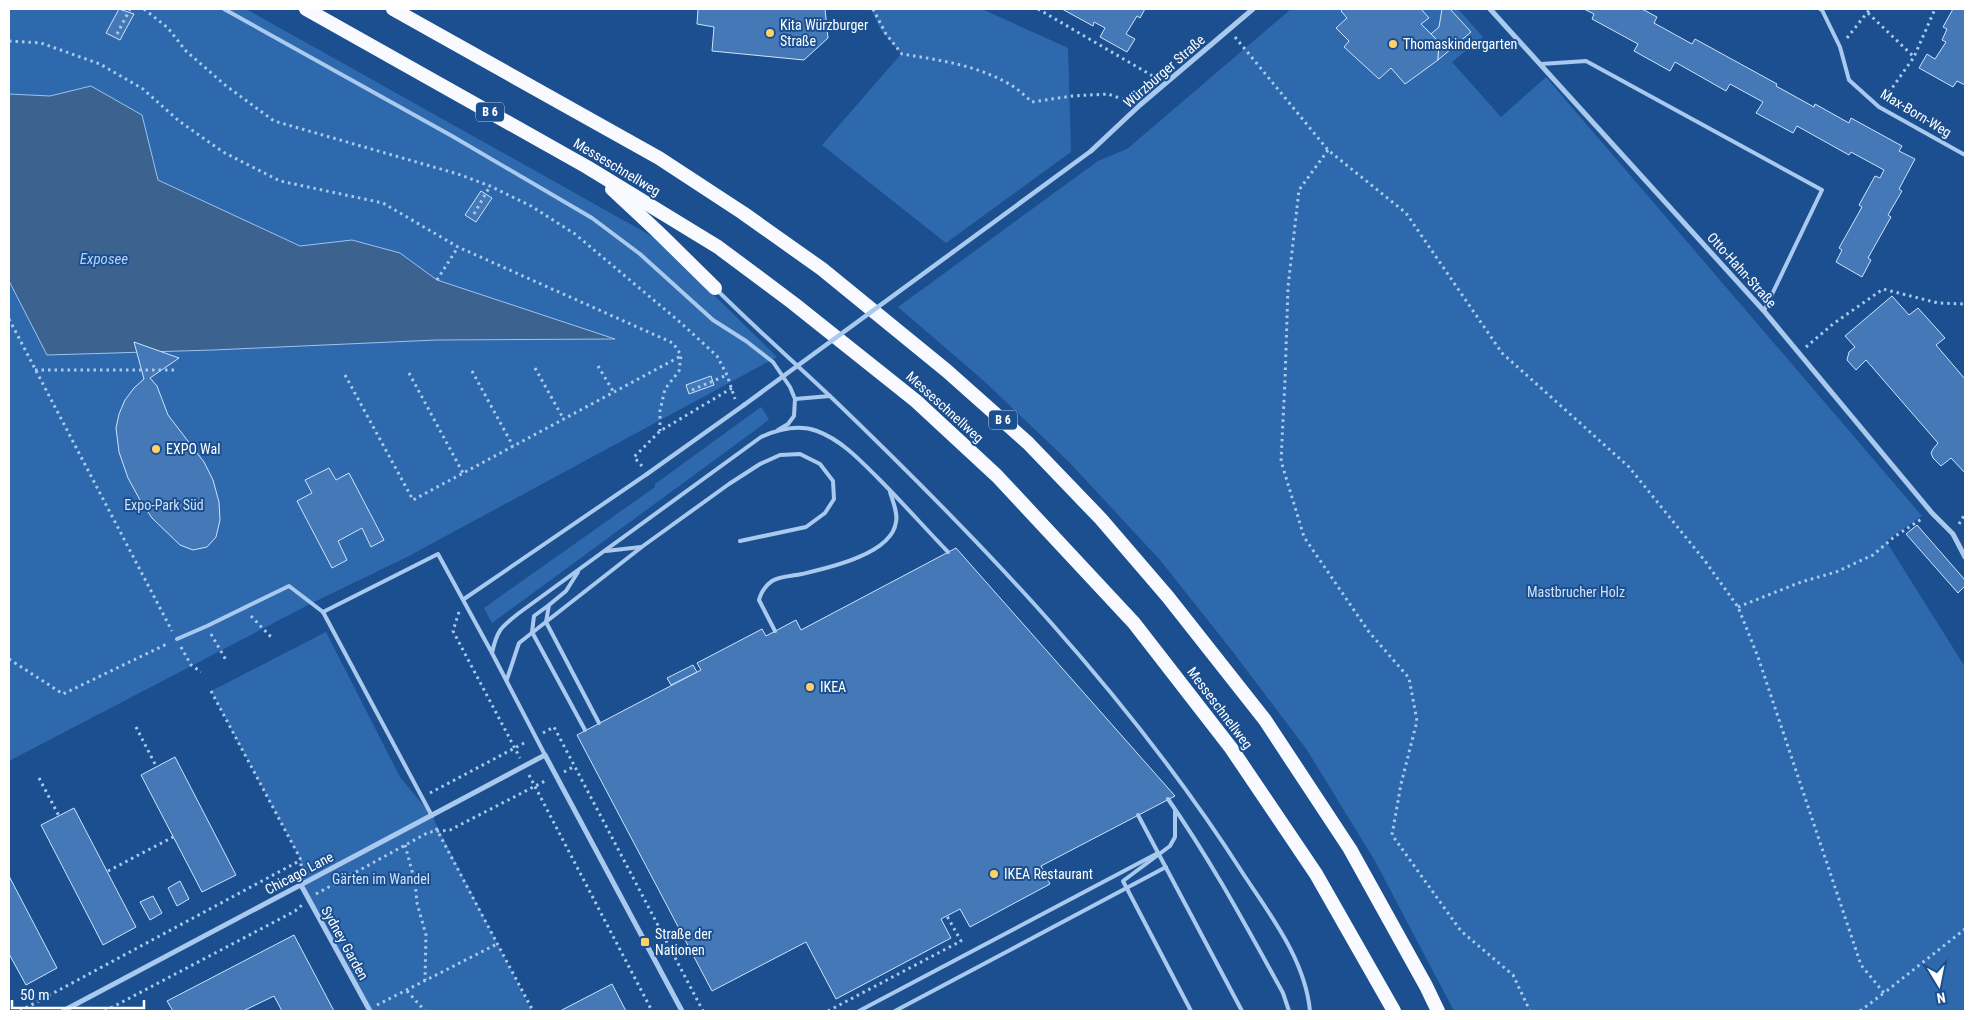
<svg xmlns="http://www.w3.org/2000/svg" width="1974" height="1020" font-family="'Roboto Condensed',sans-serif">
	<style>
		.green { fill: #2e69ad }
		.water { fill: #3c6290; stroke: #9cc4f0 }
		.building { fill: #4478b7; stroke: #cfe3fa }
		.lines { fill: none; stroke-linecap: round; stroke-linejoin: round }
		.path { stroke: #a9c9ee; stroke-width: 3; stroke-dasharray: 2.5 4; stroke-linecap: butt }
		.service { stroke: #a9c9ee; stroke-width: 4 }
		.pedestrian { stroke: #a9c9ee; stroke-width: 4.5 }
		.minor { stroke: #a9c9ee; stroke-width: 5 }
		.trunk { stroke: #f8faff; stroke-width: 14 }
		.pedestrian-bridge { stroke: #a9c9ee; stroke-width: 4.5 }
		.poi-dot { fill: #ffd166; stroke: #1b4f8f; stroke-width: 2 }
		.labels { text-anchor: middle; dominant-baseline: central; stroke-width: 4; stroke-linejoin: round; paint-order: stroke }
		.shield { fill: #1b4f8f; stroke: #bbcadd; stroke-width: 1 }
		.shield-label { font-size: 12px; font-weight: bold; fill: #fff }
		.poi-label { font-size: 14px; fill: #fff; stroke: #1b4f8f; text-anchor: start }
		.street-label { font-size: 14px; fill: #fff; stroke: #1b4f8f }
		.park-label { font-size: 14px; fill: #cfe3fa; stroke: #1b4f8f }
		.water-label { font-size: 15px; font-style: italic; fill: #b5d3f5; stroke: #1b4f8f }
	</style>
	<rect width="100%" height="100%" fill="#1b4f8f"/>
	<!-- green -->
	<g class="green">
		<path d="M 9,9 L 246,9 L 657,239 L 777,357 L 407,557 L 310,604 L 9,761 L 9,281 L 47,355 L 436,340 L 613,339 L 437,280 L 400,253 L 352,240 L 300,246 L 158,180 L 142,115 L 91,86 L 50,96 L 9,94 Z"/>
		<path d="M 871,9 L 982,9 L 1068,48 L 1071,152 L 946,243 L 822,145 L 901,54 L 881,30 Z"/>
		<path d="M 1291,9 L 1458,9 L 1483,37 L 1452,62 L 1501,117 L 1546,77 L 1922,516 L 1886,541 L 1965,667 L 1965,1011 L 1454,1011 L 1375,861 L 1307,750 L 1233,652 L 1160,560 L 1069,462 L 984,381 L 898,307 L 1098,161 L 1127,149 Z"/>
		<path d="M 761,407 L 769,419 L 761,426 L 492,623 L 484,608 L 655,487 L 655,484 Z"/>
		<path d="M 326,632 L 400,777 L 432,816 L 532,1011 L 370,1011 L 301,885 L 301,860 L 211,691 Z"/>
	</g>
	<!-- water -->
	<path class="water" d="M 91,86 L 142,115 L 158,180 L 300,246 L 352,240 L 400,253 L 437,280 L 615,339 L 436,340 L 213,350 L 47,355 L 9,281 L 9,94 L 50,96 Z"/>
	<!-- building -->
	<g class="building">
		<path d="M 119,9 L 134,14 L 120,40 L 106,33 Z"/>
		<path d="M 698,9 L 825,9 L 828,38 L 804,60 L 712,51 L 714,27 L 697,24 Z"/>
		<path d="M 1062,9 L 1145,9 L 1140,18 L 1137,16 L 1126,34 L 1135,39 L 1127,52 L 1100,37 L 1105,28 L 1094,22 L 1093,26 Z"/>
		<path d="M 1343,9 L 1421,9 L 1429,18 L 1421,24 L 1439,42 L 1438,60 L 1405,84 L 1391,68 L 1379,79 L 1344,47 L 1349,41 L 1336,28 L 1347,18 L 1341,11 Z"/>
		<path d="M 1442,9 L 1450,9 L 1471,32 L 1438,60 L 1439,42 L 1431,34 L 1439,27 Z"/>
		<path d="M 1584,9 L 1642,9 L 1657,17 L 1654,23 L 1692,44 L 1695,39 L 1777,84 L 1776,86 L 1814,107 L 1815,104 L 1849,123 L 1851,118 L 1902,146 L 1899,151 L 1915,159 L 1899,189 L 1902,191 L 1888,215 L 1891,217 L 1868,258 L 1871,260 L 1862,277 L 1836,262 L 1842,250 L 1839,248 L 1862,207 L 1859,205 L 1875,176 L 1880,178 L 1884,170 L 1851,152 L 1849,155 L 1797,126 L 1793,133 L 1756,113 L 1763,102 L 1730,84 L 1726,91 L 1675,62 L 1670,71 L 1634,51 L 1638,44 L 1592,19 L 1594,14 Z"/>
		<path d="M 1953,9 L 1965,9 L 1965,85 L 1957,81 L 1953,87 L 1919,68 L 1927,54 L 1935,59 L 1946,42 L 1942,40 L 1947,29 L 1943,27 Z"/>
		<path d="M 481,191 L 492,198 L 476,222 L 465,215 Z"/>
		<path d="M 1892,296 L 1909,315 L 1918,308 L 1945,338 L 1936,345 L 1965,379 L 1965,473 L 1951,458 L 1941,466 L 1933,458 L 1931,453 L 1933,449 L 1938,443 L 1866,360 L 1856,370 L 1847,360 L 1849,352 L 1855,347 L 1845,336 Z"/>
		<path d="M 134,342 L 179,358 L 150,378 L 157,386 L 168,415 L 204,462 L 213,480 L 219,502 L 220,520 L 216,537 L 207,547 L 193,550 L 180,545 L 152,518 L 140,500 L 128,478 L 119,452 L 116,428 L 119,414 L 125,400 L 134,388 L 144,379 Z"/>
		<path d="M 711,376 L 714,385 L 689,394 L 686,385 Z"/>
		<path d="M 329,468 L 336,480 L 349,473 L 384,540 L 371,547 L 362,528 L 338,541 L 347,560 L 332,568 L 297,501 L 312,493 L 305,480 Z"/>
		<path d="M 1917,525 L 1965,580 L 1965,586 L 1958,593 L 1906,534 Z"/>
		<path d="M 956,548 L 1175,796 L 1041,866 L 1050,884 L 970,927 L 960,909 L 941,919 L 951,938 L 836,999 L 806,942 L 712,991 L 577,735 L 701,670 L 697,663 L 762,629 L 766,636 L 796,620 L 801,630 Z"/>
		<path d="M 693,665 L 697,672 L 671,685 L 667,678 Z"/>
		<path d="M 175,757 L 236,875 L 202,892 L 141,775 Z"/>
		<path d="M 74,808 L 136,927 L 103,945 L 41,825 Z"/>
		<path d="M 9,876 L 57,968 L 26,985 L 9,954 Z"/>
		<path d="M 180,881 L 189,899 L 177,906 L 168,888 Z"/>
		<path d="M 153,896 L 162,913 L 150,920 L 140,902 Z"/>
		<path d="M 294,935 L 334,1011 L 282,1011 L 274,996 L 243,1011 L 173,1011 L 167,1001 Z"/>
		<path d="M 612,984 L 626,1011 L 560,1011 Z"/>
	</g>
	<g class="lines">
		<!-- path -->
		<g class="path">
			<path d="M 144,9 L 168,28 L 186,51 L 225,85 L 274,121 L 458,174 L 490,186 L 531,206 L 575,234 L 681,323 L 717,356 L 727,375 L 735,399"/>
			<path d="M 873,9 L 886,34 L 902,54 C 939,60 977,65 1011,85 C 1018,89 1025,96 1032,102 L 1072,96 L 1108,94 L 1128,101"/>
			<path d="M 1038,9 L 1151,75 L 1155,79"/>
			<path d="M 1868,13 L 1914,57"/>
			<path d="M 117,34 L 130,9"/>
			<path d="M 1235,37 L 1328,150 L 1406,213 L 1502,353 L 1629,467 L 1705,561 L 1738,607 L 1758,657 L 1861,965 L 1884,993 L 1965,929"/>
			<path d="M 1847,38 L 1870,9"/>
			<path d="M 9,41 L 41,43 L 100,64 L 143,89 L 179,121 L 223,152 L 280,181 L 383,203 L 458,247 L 673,343 L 681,355 L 679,371 L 665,389 L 660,411 L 660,431"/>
			<path d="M 1885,98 L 1914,57 L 1935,9"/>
			<path d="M 1328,150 L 1299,190 L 1288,287 L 1285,380 L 1281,461 L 1304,537 L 1369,632 L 1409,678 L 1417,721 L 1401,784 L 1392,835 L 1461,931 L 1513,975 L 1530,1011"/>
			<path d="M 474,214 L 490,186"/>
			<path d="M 437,280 L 458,247"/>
			<path d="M 9,319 L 172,631"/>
			<path d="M 1806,347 L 1833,324 L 1883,289 L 1938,303 L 1965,304"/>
			<path d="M 598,366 L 613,391"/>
			<path d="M 535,368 L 563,418"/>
			<path d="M 35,370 L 177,370"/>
			<path d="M 472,371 L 513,446"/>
			<path d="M 409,373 L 463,473"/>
			<path d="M 345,375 L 413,500 L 681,356"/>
			<path d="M 692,390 L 727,375"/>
			<path d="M 642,466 L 634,457 L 660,431 L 732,388"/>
			<path d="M 1959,524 L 1965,514"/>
			<path d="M 1738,607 L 1801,582 L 1836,572 L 1873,555 L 1894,537 L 1923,518"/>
			<path d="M 459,612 L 453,631 L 520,758"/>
			<path d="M 251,616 L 271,637"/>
			<path d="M 211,634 L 226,660"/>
			<path d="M 181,647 L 191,665 L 201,672"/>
			<path d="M 9,659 L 63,694 L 169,643"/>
			<path d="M 211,691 L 301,860 L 301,872"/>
			<path d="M 136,727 L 156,766"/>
			<path d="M 543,733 L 554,727 L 703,1011"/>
			<path d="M 564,772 L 575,766"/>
			<path d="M 529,775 L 652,1011"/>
			<path d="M 39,778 L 59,816"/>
			<path d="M 430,793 L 526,742"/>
			<path d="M 436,828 L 533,1011"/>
			<path d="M 405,845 L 415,882 L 417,903 L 426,935 L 425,980"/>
			<path d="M 108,871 L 173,837"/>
			<path d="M 316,894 L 429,832 L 450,830 L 547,780"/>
			<path d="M 407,991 L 425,1011"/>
			<path d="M 377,1005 L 497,944"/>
			<path d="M 20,1011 L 301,860"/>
			<path d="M 105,1011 L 295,911 L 302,905"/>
			<path d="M 828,1011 L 961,941 L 947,916"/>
			<path d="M 1860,1011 L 1884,993"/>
		</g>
		<!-- service -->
		<g class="service">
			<path d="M 224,9 L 452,136 L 592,218 L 640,254 L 713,320 L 746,341 L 773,362 L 790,387 L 795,399 L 794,416 L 788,424 L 778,430"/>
			<path d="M 1820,9 L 1822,10 L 1840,47 L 1849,80 L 1879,107 L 1965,155"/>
			<path d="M 1541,64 L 1586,61 L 1822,190 L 1764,311"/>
			<path d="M 717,290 C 754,327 793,361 831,397 C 982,542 1129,695 1242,872 C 1270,915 1305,959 1310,1011"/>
			<path d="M 795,399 L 830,396"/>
			<path d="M 606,551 L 641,547"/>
			<path d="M 578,572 L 566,591 L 549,605 L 546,622 L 599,723"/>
			<path d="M 464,599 L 647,474"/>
			<path d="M 549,605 L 534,616 L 532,632 L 585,730"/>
			<path d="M 323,612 L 438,554 L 492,653"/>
			<path d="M 775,631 L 759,600 C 761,592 765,586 772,581 C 780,576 793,576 802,574 C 828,568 892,554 896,522 C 898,513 893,502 890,492"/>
			<path d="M 177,639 L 207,626 L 289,586 L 323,612 L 432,816"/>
			<path d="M 507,679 L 519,643 L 643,546 L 729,484 L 760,464 L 780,455 L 800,454 L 820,464 L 833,481 L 834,499 L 825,513 L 806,527 L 740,541"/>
			<path d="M 545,755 L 492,653 C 497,630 501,627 519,613 L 761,437 C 779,429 798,424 817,431 C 841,440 859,459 877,477 C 901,501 924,527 948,552"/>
			<path d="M 1168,799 C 1212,862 1246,926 1283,993 L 1289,1011"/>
			<path d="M 1175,810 L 1175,837 L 1170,846 L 1123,881 L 1191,1011"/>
			<path d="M 1138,815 L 1242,1011"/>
			<path d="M 859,1011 L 1158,853"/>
			<path d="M 895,1011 L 1166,867"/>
		</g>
		<!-- pedestrian -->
		<g class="pedestrian">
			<path d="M 953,252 L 1091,151"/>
			<path d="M 647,474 L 744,405"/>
		</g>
		<!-- minor -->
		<g class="minor">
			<path d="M 1490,9 L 1764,311 L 1932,513 L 1953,534 L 1965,557"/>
			<path d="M 1091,151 L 1140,105 L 1253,9"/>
			<path d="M 301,885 L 370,1011"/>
			<path d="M 63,1011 L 545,755 L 682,1011"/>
		</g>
		<!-- trunk -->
		<g class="trunk">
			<path d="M 306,9 L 587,167 L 718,247 L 793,303 L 916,401 L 997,476 L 1134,623 L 1231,748 L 1316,874 L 1394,1011"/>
			<path d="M 393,9 L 659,158 L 743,213 L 822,269 L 947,371 L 1028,443 L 1101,519 L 1168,597 L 1265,720 L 1350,849 L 1426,986 L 1438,1011"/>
			<path d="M 612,189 L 657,231 L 715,288"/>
		</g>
		<!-- pedestrian-bridge -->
		<path class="pedestrian-bridge" d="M 744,405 L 953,252"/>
	</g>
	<!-- markers -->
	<g class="poi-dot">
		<circle cx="770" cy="33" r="5"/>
		<circle cx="1393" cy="44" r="5"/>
		<circle cx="156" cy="449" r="5"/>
		<circle cx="810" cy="687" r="5"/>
		<circle cx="994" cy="874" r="5"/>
		<rect x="640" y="937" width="10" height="10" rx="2.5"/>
	</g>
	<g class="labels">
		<!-- shield labels -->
		<g class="shield">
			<rect x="476" y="102.5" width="28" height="19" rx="4"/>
			<rect x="989" y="410.5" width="28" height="19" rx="4"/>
		</g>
		<g class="shield-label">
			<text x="490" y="112">B 6</text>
			<text x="1003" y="420">B 6</text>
		</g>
		<!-- poi labels -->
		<g class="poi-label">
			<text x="780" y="25">Kita Würzburger<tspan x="780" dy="16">Straße</tspan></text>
			<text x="1403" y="44">Thomaskindergarten</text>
			<text x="166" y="449">EXPO Wal</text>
			<text x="820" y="687">IKEA</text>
			<text x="1004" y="874">IKEA Restaurant</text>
			<text x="655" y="934">Straße der<tspan x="655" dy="16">Nationen</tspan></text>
		</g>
		<!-- street labels -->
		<g class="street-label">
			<text transform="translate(1164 71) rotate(-41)">Würzburger Straße</text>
			<text transform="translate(1916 113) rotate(31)">Max-Born-Weg</text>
			<text transform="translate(617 167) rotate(31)">Messeschnellweg</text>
			<text transform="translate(1742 270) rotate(48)">Otto-Hahn-Straße</text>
			<text transform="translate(945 407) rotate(42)">Messeschnellweg</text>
			<text transform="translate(1220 708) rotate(53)">Messeschnellweg</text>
			<text transform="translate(299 873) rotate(-28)">Chicago Lane</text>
			<text transform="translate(345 943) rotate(61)">Sydney Garden</text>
		</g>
		<!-- park labels -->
		<g class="park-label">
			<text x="164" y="505">Expo-Park Süd</text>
			<text x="1576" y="592">Mastbrucher Holz</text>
			<text x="381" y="879">Gärten im Wandel</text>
		</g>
		<!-- water labels -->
		<g class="water-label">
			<text x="104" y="259">Exposee</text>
		</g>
	</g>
	<!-- border -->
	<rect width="1974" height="1020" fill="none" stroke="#ffffff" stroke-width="20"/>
	<!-- north arrow -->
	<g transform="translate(1939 985) rotate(170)" stroke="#1b4f8f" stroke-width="4" paint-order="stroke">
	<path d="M0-4L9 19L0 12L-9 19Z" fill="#ffffff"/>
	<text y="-8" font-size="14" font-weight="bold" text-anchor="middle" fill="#ffffff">N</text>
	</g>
	<!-- scale -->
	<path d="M12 1000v8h132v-8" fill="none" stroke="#ffffff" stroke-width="2.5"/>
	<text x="20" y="1000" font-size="15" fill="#ffffff" stroke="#1b4f8f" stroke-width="4" paint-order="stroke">50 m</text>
</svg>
